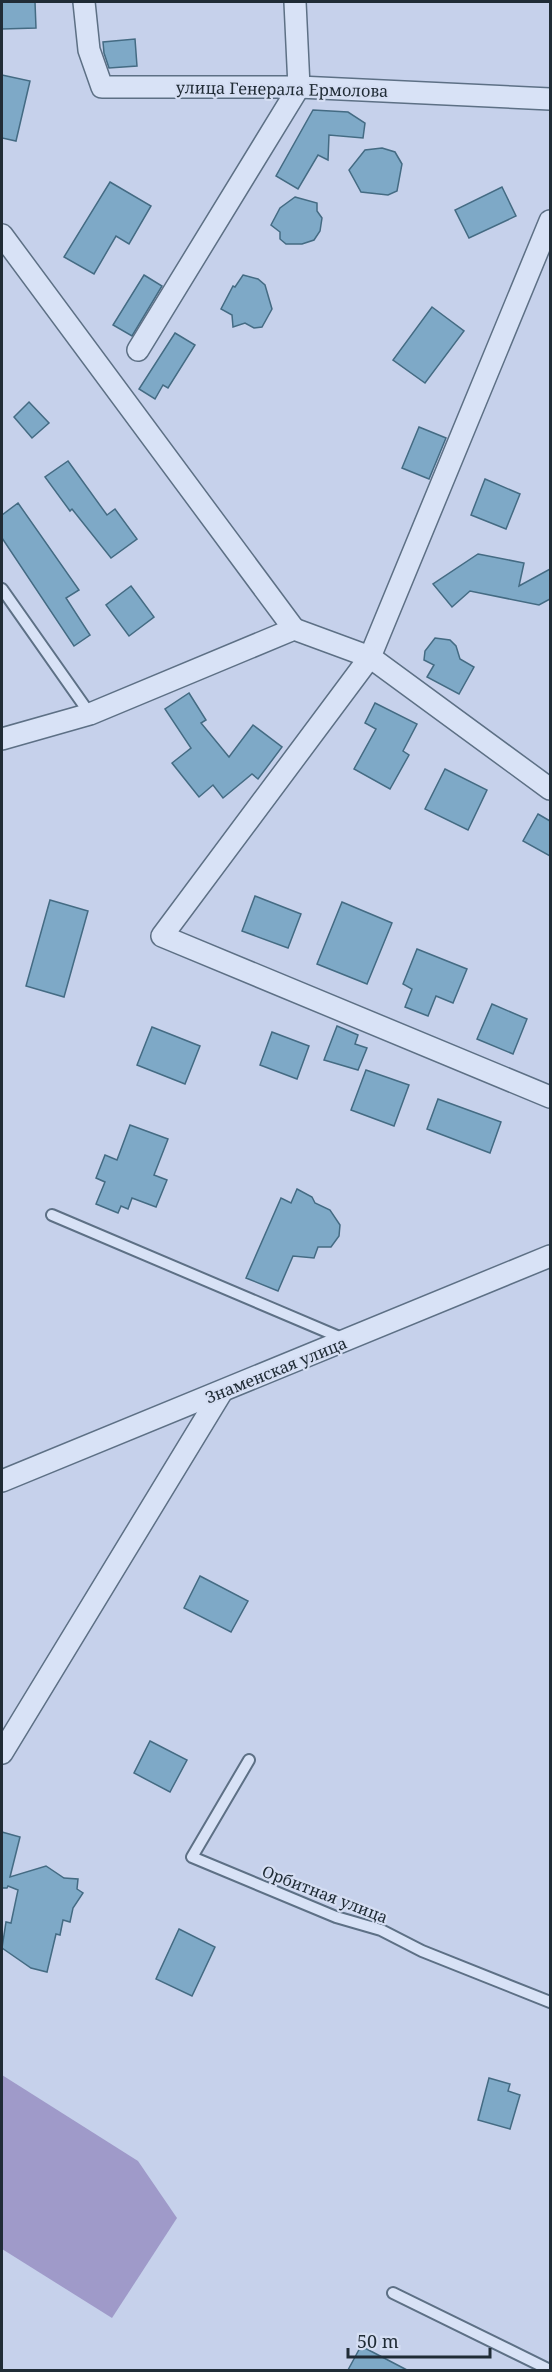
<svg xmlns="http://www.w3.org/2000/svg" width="552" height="2372" font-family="'Noto Serif',serif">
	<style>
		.green { fill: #9f9ac9 }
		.building { fill: #7ea9c7; stroke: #446b83; stroke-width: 1.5 }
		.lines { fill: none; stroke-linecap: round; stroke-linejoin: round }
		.lane-casing { stroke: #5d7085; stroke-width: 14 }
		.street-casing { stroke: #5d7085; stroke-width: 24 }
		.lane { stroke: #d8e2f6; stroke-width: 10 }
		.street { stroke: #d8e2f6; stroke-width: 21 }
		.labels { text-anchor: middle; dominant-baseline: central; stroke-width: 4.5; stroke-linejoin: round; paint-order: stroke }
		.street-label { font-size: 16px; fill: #202c36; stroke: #d5def3 }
	</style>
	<rect width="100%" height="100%" fill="#c6d1eb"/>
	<!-- green -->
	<path class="green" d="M 2,2075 L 138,2161 L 177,2218 L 112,2318 L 2,2249 Z"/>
	<!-- building -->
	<g class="building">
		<path d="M 2,2 L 35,2 L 36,28 L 2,29 Z"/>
		<path d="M 135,39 L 137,66 L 109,68 L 104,53 L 103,42 Z"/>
		<path d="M 2,75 L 30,81 L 16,141 L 2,138 Z"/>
		<path d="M 313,110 L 348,112 L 365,123 L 363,138 L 329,135 L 328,160 L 318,155 L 298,189 L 276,176 Z"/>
		<path d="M 382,148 L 395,152 L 402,164 L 397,191 L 388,195 L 361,192 L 349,170 L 365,150 Z"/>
		<path d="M 110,182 L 151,206 L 129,244 L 116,236 L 94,274 L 64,257 Z"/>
		<path d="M 502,187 L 516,216 L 469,238 L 455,210 Z"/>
		<path d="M 295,197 L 317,203 L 317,211 L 322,218 L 320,231 L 314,240 L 302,244 L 286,244 L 280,239 L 280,232 L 271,225 L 280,208 Z"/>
		<path d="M 144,275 L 162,286 L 132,336 L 113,325 Z"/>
		<path d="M 243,275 L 258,279 L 265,285 L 272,309 L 262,327 L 254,328 L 245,323 L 233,327 L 232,315 L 221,309 L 233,286 L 235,287 Z"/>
		<path d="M 432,307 L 464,331 L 425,383 L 393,360 Z"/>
		<path d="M 175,333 L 195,345 L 168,388 L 163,385 L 155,399 L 139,389 Z"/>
		<path d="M 29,402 L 49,423 L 32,438 L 14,417 Z"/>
		<path d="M 419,427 L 446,438 L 429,479 L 402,468 Z"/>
		<path d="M 68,461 L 107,515 L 115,509 L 137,539 L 111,558 L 72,509 L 70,511 L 45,477 Z"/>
		<path d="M 485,479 L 520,494 L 506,529 L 471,515 Z"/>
		<path d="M 18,503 L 79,590 L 66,598 L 90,635 L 74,646 L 2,538 L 2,515 Z"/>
		<path d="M 478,554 L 524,563 L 519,586 L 550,569 L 550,599 L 539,605 L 470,591 L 452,607 L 433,584 Z"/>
		<path d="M 131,586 L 154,617 L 129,636 L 106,605 Z"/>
		<path d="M 435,638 L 450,640 L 456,646 L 460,659 L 474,667 L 459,694 L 427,677 L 434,665 L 424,660 L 425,651 Z"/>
		<path d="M 189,693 L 206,720 L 201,723 L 229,757 L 253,725 L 282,747 L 258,779 L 252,774 L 223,798 L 213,785 L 199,797 L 172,763 L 191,748 L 165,709 Z"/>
		<path d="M 375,703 L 417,724 L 403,751 L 409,755 L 390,789 L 354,769 L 376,729 L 365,723 Z"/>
		<path d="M 445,769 L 487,790 L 468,830 L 425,809 Z"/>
		<path d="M 538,814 L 550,821 L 550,856 L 523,841 Z"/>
		<path d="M 255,896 L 301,914 L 288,948 L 242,931 Z"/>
		<path d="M 50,900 L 88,911 L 64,997 L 26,986 Z"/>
		<path d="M 342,902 L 392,923 L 367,984 L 317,964 Z"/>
		<path d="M 417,949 L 467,969 L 453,1003 L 436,996 L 428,1016 L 405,1007 L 412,989 L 403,984 Z"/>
		<path d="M 492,1004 L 527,1019 L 513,1054 L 477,1039 Z"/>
		<path d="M 337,1026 L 358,1035 L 355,1044 L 367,1048 L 358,1070 L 324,1060 Z"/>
		<path d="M 152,1027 L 200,1046 L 185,1084 L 137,1065 Z"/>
		<path d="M 272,1032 L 309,1046 L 297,1079 L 260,1065 Z"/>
		<path d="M 366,1070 L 409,1085 L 394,1126 L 351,1110 Z"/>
		<path d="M 438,1099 L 501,1122 L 490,1153 L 427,1129 Z"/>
		<path d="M 130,1125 L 168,1139 L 154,1175 L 167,1180 L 156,1207 L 132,1198 L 128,1209 L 121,1206 L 118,1213 L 96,1204 L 105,1182 L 96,1178 L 105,1155 L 117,1160 Z"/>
		<path d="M 297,1189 L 312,1197 L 315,1203 L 330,1210 L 340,1225 L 339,1236 L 331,1247 L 318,1247 L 314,1258 L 293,1256 L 278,1291 L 246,1278 L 281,1198 L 291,1203 Z"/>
		<path d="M 200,1576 L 248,1601 L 231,1632 L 184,1608 Z"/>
		<path d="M 150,1741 L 187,1760 L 170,1792 L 134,1773 Z"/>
		<path d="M 2,1832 L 20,1837 L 10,1877 L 46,1866 L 64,1878 L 78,1879 L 77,1889 L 83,1893 L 73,1908 L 70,1922 L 63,1920 L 60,1935 L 56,1934 L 47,1972 L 31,1968 L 2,1948 L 6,1922 L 11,1923 L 18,1890 L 8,1886 L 7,1888 L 2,1888 Z"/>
		<path d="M 179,1929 L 215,1947 L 192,1996 L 156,1979 Z"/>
		<path d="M 489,2078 L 510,2084 L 508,2091 L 520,2095 L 510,2129 L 478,2120 Z"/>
		<path d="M 361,2346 L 407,2370 L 348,2370 Z"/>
	</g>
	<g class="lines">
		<defs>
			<g id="lane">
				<path d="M 2,589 L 90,714"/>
				<path d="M 52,1215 L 344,1339"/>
				<path d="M 249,1760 L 192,1857 L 336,1917 L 381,1930 L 422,1951 L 550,2002"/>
				<path d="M 393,2293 L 550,2370"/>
			</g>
			<g id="street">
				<path d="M 84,2 L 89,50 L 102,87 L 299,87 L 550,99"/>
				<path d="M 2,235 L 294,629"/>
				<path d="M 138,350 L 299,87 L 295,2"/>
				<path d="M 2,739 L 90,714 L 294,629 L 370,657 L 550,221"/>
				<path d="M 550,789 L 370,657 L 162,936 L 550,1097"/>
				<path d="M 2,1481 L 550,1256"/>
				<path d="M 2,1753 L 221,1393"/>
			</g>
		</defs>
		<!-- lane casing -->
		<use href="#lane" class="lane-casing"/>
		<!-- street casing -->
		<use href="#street" class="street-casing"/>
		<!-- lane -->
		<use href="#lane" class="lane"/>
		<!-- street -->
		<use href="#street" class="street"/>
	</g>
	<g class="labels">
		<!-- street labels -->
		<g class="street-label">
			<text transform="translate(282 89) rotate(1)">улица Генерала Ермолова</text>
			<text transform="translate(276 1370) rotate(-22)">Знаменская улица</text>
			<text transform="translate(325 1894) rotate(21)">Орбитная улица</text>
		</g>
	</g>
	<!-- border -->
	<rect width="552" height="2372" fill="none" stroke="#202c36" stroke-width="6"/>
	<!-- scale -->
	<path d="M348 2348v9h142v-9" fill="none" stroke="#202c36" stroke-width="3"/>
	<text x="357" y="2348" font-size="18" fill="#202c36" stroke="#d5def3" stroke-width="4.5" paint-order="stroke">50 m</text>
</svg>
